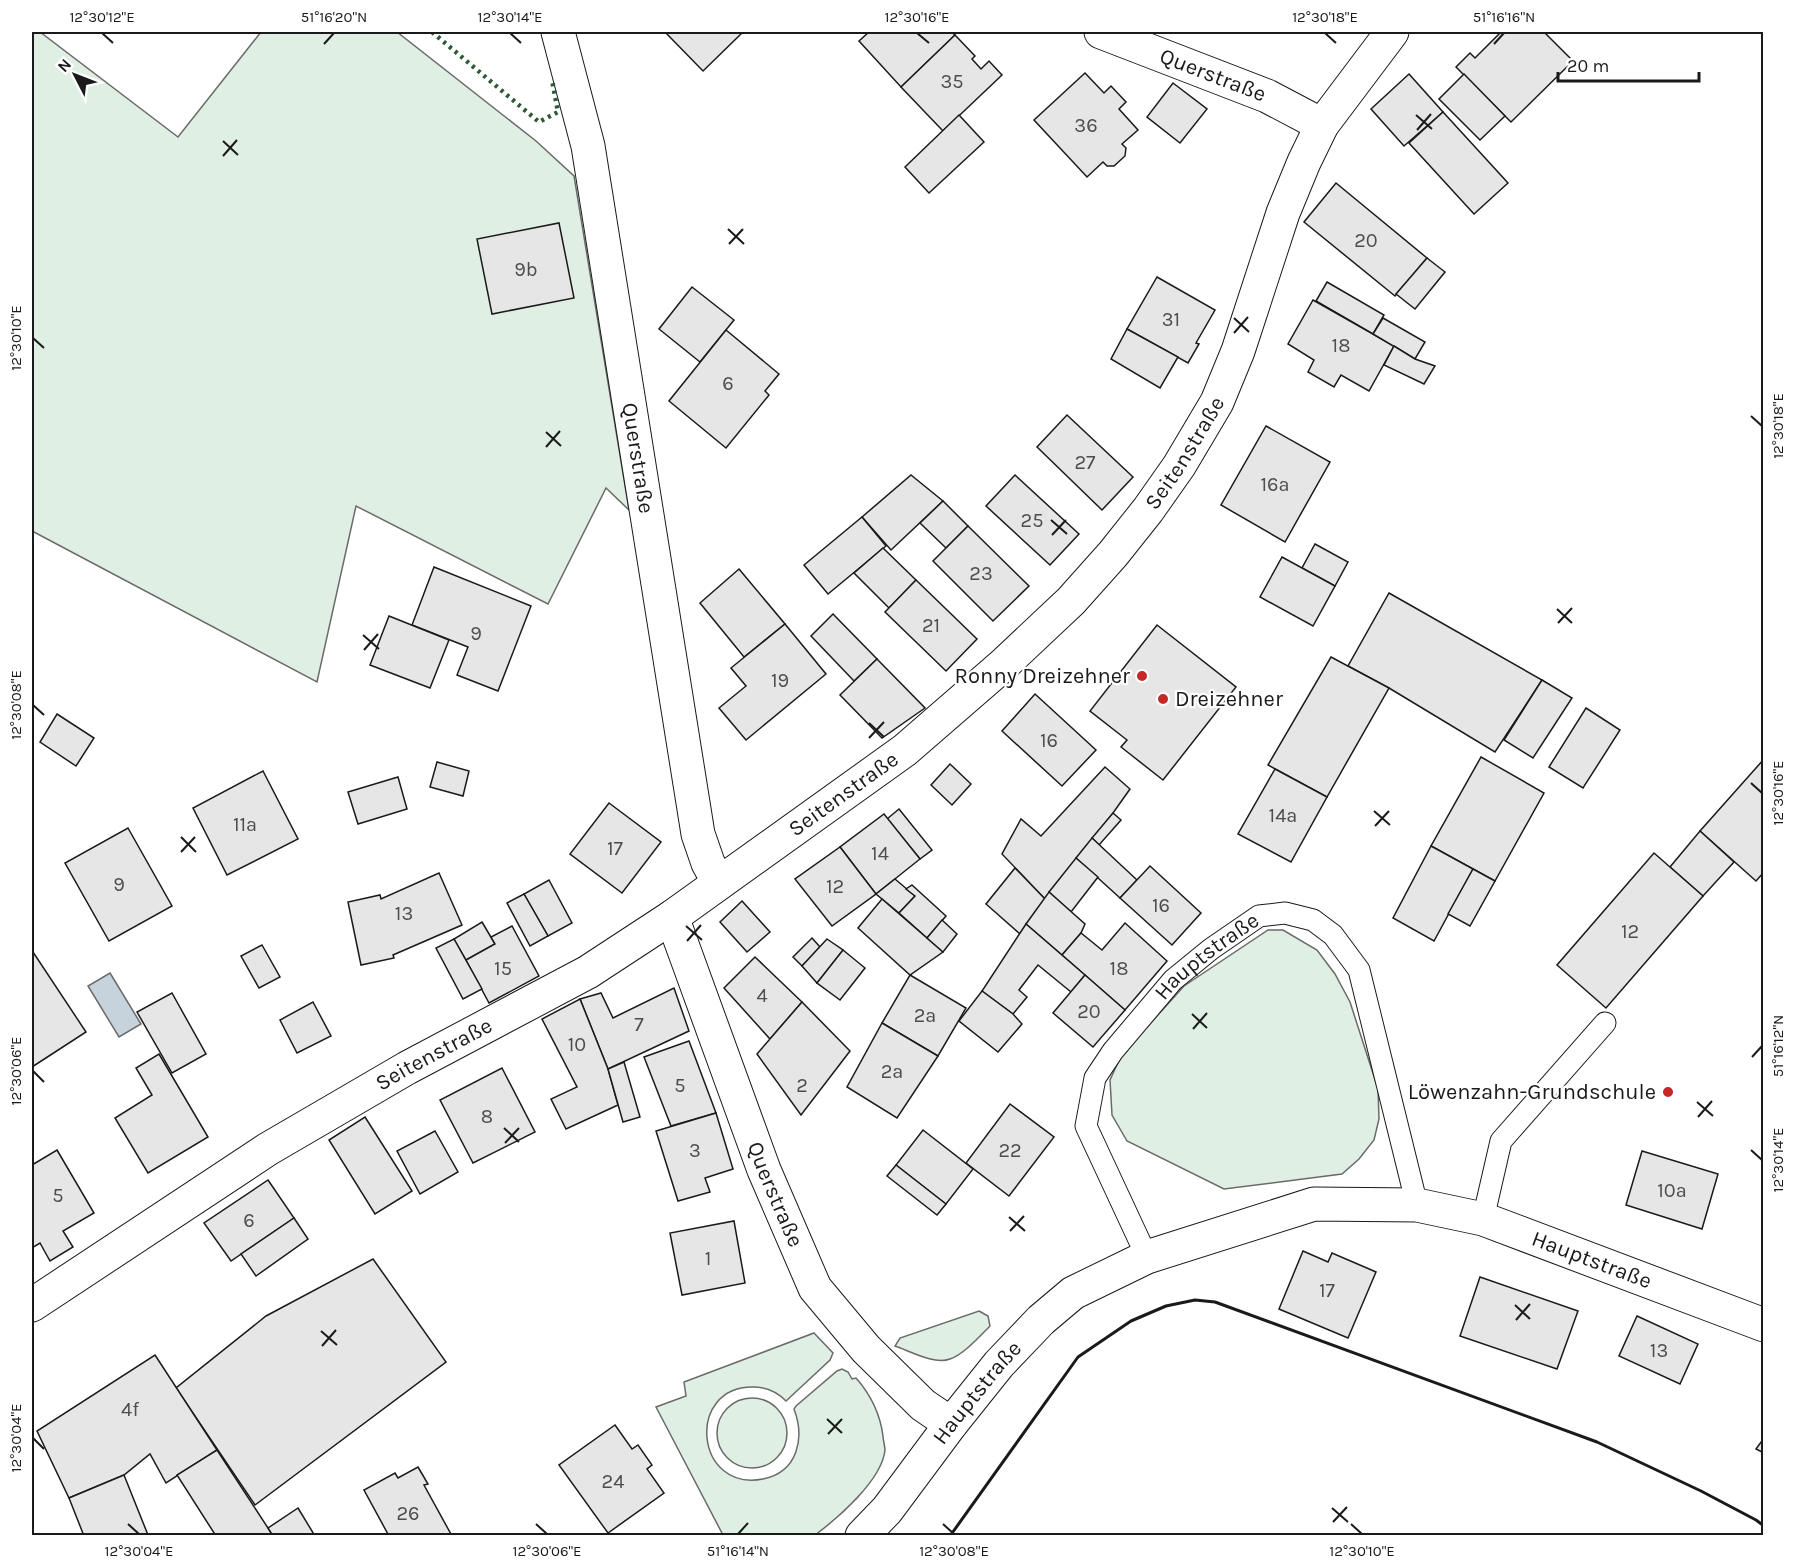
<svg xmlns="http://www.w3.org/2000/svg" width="1795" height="1567" font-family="Karla,sans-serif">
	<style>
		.green { fill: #e0efe3; stroke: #6a6a6a; stroke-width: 1.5 }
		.water { fill: #c6d2dc; stroke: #6a6a6a; stroke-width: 1.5 }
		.building { fill: #e6e6e6; stroke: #1a1a1a; stroke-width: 1.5 }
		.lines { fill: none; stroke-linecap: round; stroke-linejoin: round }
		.lane-casing { stroke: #1a1a1a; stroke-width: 23 }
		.street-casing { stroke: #1a1a1a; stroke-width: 35 }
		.lane { stroke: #fff; stroke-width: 21 }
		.street { stroke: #fff; stroke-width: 33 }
		.hedge { stroke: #2b5a34; stroke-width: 4.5; stroke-dasharray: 3 4.5; stroke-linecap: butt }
		.wall { stroke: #1a1a1a; stroke-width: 3 }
		.ticks { fill: none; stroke: #1a1a1a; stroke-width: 2 }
		.poi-dot { fill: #c62828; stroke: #fff; stroke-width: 2 }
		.labels { text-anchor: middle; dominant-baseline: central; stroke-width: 4.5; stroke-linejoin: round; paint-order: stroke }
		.number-label { font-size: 20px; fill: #4d4d4d }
		.street-label { font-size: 22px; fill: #1a1a1a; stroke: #fff }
		.poi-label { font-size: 22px; fill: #1a1a1a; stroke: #fff; text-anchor: end }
		.neatline { fill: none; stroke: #1a1a1a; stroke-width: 2 }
		.ticks-label { font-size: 15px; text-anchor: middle; fill: #1a1a1a }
	</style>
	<rect width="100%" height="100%" fill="#fff"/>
	<!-- green -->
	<g class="green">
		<path d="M 32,32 L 40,32 L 178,137 L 261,32 L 397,32 L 536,141 L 574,176 L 629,510 L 606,488 L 548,604 L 356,506 L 317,682 L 32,531 Z"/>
		<path d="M 1268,930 L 1283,930 L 1317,950 L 1335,974 L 1350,1002 L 1378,1089 L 1379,1119 L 1374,1140 L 1359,1159 L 1342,1174 L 1224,1189 L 1127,1141 L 1112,1115 L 1110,1080 L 1121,1056 L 1184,986 Z"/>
		<path d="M 979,1311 L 988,1316 L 990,1326 C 980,1336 963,1355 950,1359 C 934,1365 910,1351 895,1346 L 900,1338 Z"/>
		<path d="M 814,1333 L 833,1353 L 830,1360 L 786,1401 C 776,1391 766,1387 753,1387 C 686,1386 694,1492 763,1479 C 798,1472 805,1438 794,1409 L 796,1406 L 837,1371 L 842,1369 L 848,1372 L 852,1379 L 856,1378 C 871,1395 880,1413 883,1436 C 883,1440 885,1446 885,1450 C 882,1480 838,1518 815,1535 L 723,1535 L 656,1407 L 686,1396 L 684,1382 Z"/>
		<circle cx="752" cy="1433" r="35"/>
	</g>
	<!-- water -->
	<path class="water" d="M 110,973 L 141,1024 L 119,1037 L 88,986 Z"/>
	<!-- building -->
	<g class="building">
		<path d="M 665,32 L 743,32 L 703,71 Z"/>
		<path d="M 869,32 L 951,32 L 955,35 L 901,87 L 859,41 Z"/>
		<path d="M 1501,32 L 1544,32 L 1573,61 L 1511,122 L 1456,67 L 1470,53 L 1475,58 Z"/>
		<path d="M 955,35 L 975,56 L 972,59 L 981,69 L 989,61 L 1002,75 L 943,131 L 901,87 Z"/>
		<path d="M 1085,73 L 1104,93 L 1111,86 L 1126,102 L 1119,109 L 1138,130 L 1122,144 L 1126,148 L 1125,156 L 1114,166 L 1107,166 L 1103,162 L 1087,177 L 1034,120 Z"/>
		<path d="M 1409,74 L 1443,112 L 1404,146 L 1371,109 Z"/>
		<path d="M 1464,74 L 1505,116 L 1480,140 L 1439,99 Z"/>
		<path d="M 1173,83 L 1207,109 L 1180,143 L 1147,117 Z"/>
		<path d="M 1443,112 L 1508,183 L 1474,214 L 1409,143 Z"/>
		<path d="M 959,115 L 984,142 L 929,193 L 905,167 Z"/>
		<path d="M 1336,183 L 1427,258 L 1395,296 L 1304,222 Z"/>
		<path d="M 559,223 L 574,298 L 492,314 L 477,239 Z"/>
		<path d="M 1427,258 L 1445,272 L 1415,309 L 1396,294 Z"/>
		<path d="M 1157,277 L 1215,310 L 1196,343 L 1199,344 L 1188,363 L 1127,329 Z"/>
		<path d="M 1327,282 L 1384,315 L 1373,334 L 1316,301 Z"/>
		<path d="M 692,287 L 734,320 L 700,362 L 659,329 Z"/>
		<path d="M 1313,300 L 1394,346 L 1369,391 L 1341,375 L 1334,387 L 1308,372 L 1314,360 L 1288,344 Z"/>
		<path d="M 1383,318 L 1425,342 L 1415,359 L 1373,334 Z"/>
		<path d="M 1127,329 L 1178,357 L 1160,388 L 1111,359 Z"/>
		<path d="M 726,330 L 779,374 L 765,391 L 769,395 L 726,448 L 669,401 Z"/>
		<path d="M 1394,346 L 1415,359 L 1435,366 L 1424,384 L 1384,365 Z"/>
		<path d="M 1067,415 L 1133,477 L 1102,510 L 1037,447 Z"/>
		<path d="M 1266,426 L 1330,462 L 1285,542 L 1221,505 Z"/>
		<path d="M 911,475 L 943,501 L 891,550 L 862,517 Z"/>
		<path d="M 1015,475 L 1079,534 L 1050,565 L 986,506 Z"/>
		<path d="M 943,501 L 968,526 L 946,548 L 920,523 Z"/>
		<path d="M 862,517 L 886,546 L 828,594 L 804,565 Z"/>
		<path d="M 968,526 L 1029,586 L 993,621 L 933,561 Z"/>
		<path d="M 1315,544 L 1348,562 L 1335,586 L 1302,568 Z"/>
		<path d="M 883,548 L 916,580 L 889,608 L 854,573 Z"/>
		<path d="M 1282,557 L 1335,586 L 1313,626 L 1260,597 Z"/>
		<path d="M 434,567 L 531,606 L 498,691 L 457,675 L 468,647 L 412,625 Z"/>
		<path d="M 739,569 L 785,624 L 744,657 L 700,603 Z"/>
		<path d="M 916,580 L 977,639 L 946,671 L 885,612 Z"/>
		<path d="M 1389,593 L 1542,680 L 1495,752 L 1389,688 L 1348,666 Z"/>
		<path d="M 833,614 L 877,659 L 854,681 L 811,636 Z"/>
		<path d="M 389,616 L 449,640 L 430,688 L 370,665 Z"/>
		<path d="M 785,624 L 826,674 L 746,740 L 719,708 L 746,686 L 731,668 Z"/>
		<path d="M 1157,625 L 1236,687 L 1163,780 L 1121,747 L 1127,740 L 1090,711 Z"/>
		<path d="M 1331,657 L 1389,688 L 1327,797 L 1268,765 Z"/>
		<path d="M 877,659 L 925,708 L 882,738 L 840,695 Z"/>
		<path d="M 1542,680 L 1572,698 L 1533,758 L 1504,740 Z"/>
		<path d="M 1035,694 L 1096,750 L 1062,786 L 1002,731 Z"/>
		<path d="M 1586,708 L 1620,730 L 1583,788 L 1549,767 Z"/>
		<path d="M 57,714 L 94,738 L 76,766 L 40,742 Z"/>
		<path d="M 1481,757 L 1544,793 L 1495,881 L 1431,846 Z"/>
		<path d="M 1764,759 L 1764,872 L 1756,881 L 1700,831 Z"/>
		<path d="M 437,762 L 469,771 L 463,796 L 430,787 Z"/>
		<path d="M 950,764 L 971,784 L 952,805 L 931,785 Z"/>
		<path d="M 1105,767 L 1130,789 L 1113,813 L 1045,899 L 1002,854 L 1021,819 L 1041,836 Z"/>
		<path d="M 1275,769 L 1327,797 L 1291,862 L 1238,834 Z"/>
		<path d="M 263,771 L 298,839 L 227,875 L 193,808 Z"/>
		<path d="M 398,777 L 407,809 L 358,824 L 348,792 Z"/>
		<path d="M 609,803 L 661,842 L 622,893 L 570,854 Z"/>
		<path d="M 899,809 L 932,850 L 920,859 L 887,819 Z"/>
		<path d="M 1113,813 L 1121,820 L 1099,845 L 1092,838 Z"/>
		<path d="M 884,814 L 920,859 L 876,894 L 840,847 Z"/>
		<path d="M 128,828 L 172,906 L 109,941 L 65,863 Z"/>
		<path d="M 1700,831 L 1734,862 L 1703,896 L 1670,867 Z"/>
		<path d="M 1092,838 L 1137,880 L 1120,898 L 1076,858 Z"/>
		<path d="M 1431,846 L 1473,869 L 1434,941 L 1393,918 Z"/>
		<path d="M 840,847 L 876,894 L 832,926 L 795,879 Z"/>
		<path d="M 1654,853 L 1703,896 L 1606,1008 L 1557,965 Z"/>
		<path d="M 1076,858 L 1098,877 L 1071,912 L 1049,892 Z"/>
		<path d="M 1150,866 L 1201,913 L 1172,945 L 1120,898 Z"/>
		<path d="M 1015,868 L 1045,899 L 1020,934 L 986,904 Z"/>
		<path d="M 1473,869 L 1495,881 L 1470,926 L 1448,914 Z"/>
		<path d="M 439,873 L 462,925 L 393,955 L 394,958 L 361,965 L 348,902 L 380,895 L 381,899 Z"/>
		<path d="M 895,879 L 915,896 L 899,913 L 876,894 Z"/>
		<path d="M 549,880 L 572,923 L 548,936 L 524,894 Z"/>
		<path d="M 912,885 L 946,916 L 927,938 L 899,913 L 915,896 L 906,889 Z"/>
		<path d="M 1049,892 L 1085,924 L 1081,933 L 1062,955 L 1026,924 Z"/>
		<path d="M 524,894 L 548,936 L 530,946 L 507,903 Z"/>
		<path d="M 882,899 L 943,952 L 910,975 L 858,928 Z"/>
		<path d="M 742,901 L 770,932 L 747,952 L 720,922 Z"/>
		<path d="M 942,920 L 957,934 L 943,952 L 927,938 Z"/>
		<path d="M 482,922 L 495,944 L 466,960 L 454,939 Z"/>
		<path d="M 1125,923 L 1167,961 L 1125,1010 L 1062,955 L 1081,933 L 1102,950 Z"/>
		<path d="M 1026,924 L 1085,975 L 1071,992 L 1038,965 L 1019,990 L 1027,997 L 1013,1014 L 982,991 Z"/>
		<path d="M 512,926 L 539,976 L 489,1003 L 466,960 L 495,944 L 491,937 Z"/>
		<path d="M 812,938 L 820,947 L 802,966 L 793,957 Z"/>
		<path d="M 454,939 L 482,989 L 463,999 L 436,948 Z"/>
		<path d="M 827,939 L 843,950 L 817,983 L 802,966 Z"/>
		<path d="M 262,945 L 280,977 L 259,988 L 241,956 Z"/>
		<path d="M 843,950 L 865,968 L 840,1000 L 817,983 Z"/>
		<path d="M 32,952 L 33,952 L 86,1032 L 32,1067 Z"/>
		<path d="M 755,957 L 802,1002 L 770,1039 L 724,988 Z"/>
		<path d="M 910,975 L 966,1008 L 938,1056 L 882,1023 Z"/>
		<path d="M 1085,975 L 1125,1010 L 1093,1047 L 1053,1013 Z"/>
		<path d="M 674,988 L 689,1031 L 608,1069 L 580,999 L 601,993 L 613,1018 Z"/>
		<path d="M 982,991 L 1013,1014 L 1022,1024 L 998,1052 L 959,1021 Z"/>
		<path d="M 172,993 L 206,1054 L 172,1073 L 137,1012 Z"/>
		<path d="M 580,999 L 608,1069 L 618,1105 L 566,1129 L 551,1099 L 577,1087 L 542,1019 Z"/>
		<path d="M 313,1002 L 331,1036 L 297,1053 L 280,1020 Z"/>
		<path d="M 802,1002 L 850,1051 L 801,1115 L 757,1054 Z"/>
		<path d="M 882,1023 L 938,1056 L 897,1118 L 847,1087 Z"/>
		<path d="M 689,1041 L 716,1113 L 671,1126 L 644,1057 Z"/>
		<path d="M 159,1054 L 208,1137 L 148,1173 L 115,1118 L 152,1095 L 136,1068 Z"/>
		<path d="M 624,1062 L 640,1117 L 623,1122 L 608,1069 Z"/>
		<path d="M 502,1068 L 535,1132 L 473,1163 L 440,1100 Z"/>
		<path d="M 1010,1104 L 1054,1137 L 1009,1196 L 966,1163 Z"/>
		<path d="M 716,1113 L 733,1169 L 705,1178 L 710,1192 L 678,1201 L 656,1131 Z"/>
		<path d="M 365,1117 L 412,1191 L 375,1214 L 329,1140 Z"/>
		<path d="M 923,1130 L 973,1169 L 946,1204 L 896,1165 Z"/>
		<path d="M 435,1131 L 458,1172 L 420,1194 L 397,1151 Z"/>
		<path d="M 57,1150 L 94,1213 L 63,1231 L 73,1247 L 50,1261 L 40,1243 L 32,1248 L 32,1178 L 33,1177 L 32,1165 Z"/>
		<path d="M 1642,1151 L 1718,1174 L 1702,1229 L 1626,1205 Z"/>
		<path d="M 896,1165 L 946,1204 L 937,1215 L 887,1176 Z"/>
		<path d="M 268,1180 L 294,1218 L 231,1261 L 204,1223 Z"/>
		<path d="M 294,1218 L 308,1239 L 256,1276 L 241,1254 Z"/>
		<path d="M 734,1221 L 745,1283 L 682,1295 L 670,1233 Z"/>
		<path d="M 1303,1251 L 1328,1262 L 1332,1253 L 1376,1272 L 1348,1338 L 1279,1309 Z"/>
		<path d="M 373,1259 L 446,1362 L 255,1505 L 176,1388 L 266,1316 Z"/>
		<path d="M 1480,1277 L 1578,1311 L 1557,1369 L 1460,1336 Z"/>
		<path d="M 1637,1316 L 1698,1344 L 1680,1384 L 1619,1356 Z"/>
		<path d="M 155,1355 L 217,1450 L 166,1483 L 150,1454 L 124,1475 L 69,1498 L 37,1431 Z"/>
		<path d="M 615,1425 L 632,1449 L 638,1445 L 652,1465 L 647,1469 L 664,1493 L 608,1533 L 559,1465 Z"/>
		<path d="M 1764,1438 L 1764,1453 L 1756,1449 Z"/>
		<path d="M 217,1450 L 268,1528 L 273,1536 L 216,1536 L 177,1475 Z"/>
		<path d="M 418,1467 L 428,1484 L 424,1485 L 452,1536 L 389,1536 L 364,1490 L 395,1473 L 398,1478 Z"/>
		<path d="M 124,1475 L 148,1535 L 84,1536 L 69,1498 Z"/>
		<path d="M 298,1508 L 315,1536 L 273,1536 L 268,1528 Z"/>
	</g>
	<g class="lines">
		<defs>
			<g id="lane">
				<path d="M 1483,1219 L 1501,1141 L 1605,1023"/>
				<path id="s1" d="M 1147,1257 L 1086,1126 L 1095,1078 L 1113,1051 L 1173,980 L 1211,949 L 1259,916 L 1285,913 L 1313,920 L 1333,935 L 1359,970 L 1417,1205"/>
			</g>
			<g id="street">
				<path id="s2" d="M 558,32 L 588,146 L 698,834 L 708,863 L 719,883"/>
				<path id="s3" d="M 1101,32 L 1267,96 L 1322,125"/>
				<path id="s4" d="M 672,917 L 764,1170 L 815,1288 L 866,1349 L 923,1405 L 951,1424"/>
				<path id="s5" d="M 32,1305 L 268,1149 L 407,1068 L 588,972 L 672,917 L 905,750 L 1003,665 L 1071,601 L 1113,554 L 1148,510 L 1179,466 L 1217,402 L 1238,351 L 1283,213 L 1304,162 L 1322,125 L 1392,32"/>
				<path id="s6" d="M 862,1536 L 887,1510 L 951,1424 L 999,1364 L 1041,1320 L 1073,1293 L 1147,1257 L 1314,1204 L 1417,1205 L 1483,1219 L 1764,1325"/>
			</g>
		</defs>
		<!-- lane casing -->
		<use href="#lane" class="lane-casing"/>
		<!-- street casing -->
		<use href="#street" class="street-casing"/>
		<!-- lane -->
		<use href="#lane" class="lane"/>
		<!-- street -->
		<use href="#street" class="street"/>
		<!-- hedge -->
		<path class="hedge" d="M 432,32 L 539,122 L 558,112 L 552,80"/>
		<!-- wall -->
		<path class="wall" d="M 950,1536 L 1078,1357 L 1131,1321 L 1166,1306 L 1195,1300 L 1215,1302 L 1597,1442 L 1701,1491 L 1756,1520 L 1764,1526"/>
	</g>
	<!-- ticks -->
	<path class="ticks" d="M 102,33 L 113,43M 510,33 L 521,43M 917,33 L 929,43M 1325,33 L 1336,43M 324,44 L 334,33M 1494,44 L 1504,33M 1416,115 L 1432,129M 1417,130 L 1431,114M 223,141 L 238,155M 223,156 L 237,140M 728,229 L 744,244M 729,244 L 743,229M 1234,318 L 1249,332M 1234,333 L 1248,317M 33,338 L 44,348M 1751,416 L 1762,426M 546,432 L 561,446M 546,447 L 560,431M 1051,520 L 1067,534M 1052,535 L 1066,520M 1557,609 L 1572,623M 1558,623 L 1572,608M 363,635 L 379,649M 364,650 L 378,634M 33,705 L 44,715M 869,723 L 884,737M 869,738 L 884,722M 1751,783 L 1762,793M 1374,811 L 1390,825M 1375,826 L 1389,811M 181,837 L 196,852M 181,852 L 195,837M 686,926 L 702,940M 687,941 L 701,925M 1192,1014 L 1207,1028M 1193,1029 L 1207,1013M 1752,1057 L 1762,1046M 33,1071 L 44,1082M 1697,1102 L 1713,1116M 1698,1117 L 1712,1101M 504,1128 L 519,1142M 505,1143 L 519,1128M 1751,1150 L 1762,1160M 1009,1217 L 1025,1231M 1010,1231 L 1024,1216M 1515,1305 L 1530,1319M 1516,1320 L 1530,1304M 321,1331 L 337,1345M 322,1346 L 336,1330M 827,1419 L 842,1433M 828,1434 L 842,1419M 33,1438 L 44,1449M 1332,1508 L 1348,1522M 1333,1522 L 1347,1507M 128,1524 L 139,1534M 536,1524 L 547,1534M 943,1524 L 954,1534M 1351,1524 L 1362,1534M 738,1534 L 748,1523"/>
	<!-- markers -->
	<g class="poi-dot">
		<circle cx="1142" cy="676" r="6"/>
		<circle cx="1163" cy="699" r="6"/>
		<circle cx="1668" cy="1092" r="6"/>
	</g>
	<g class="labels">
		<!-- number labels -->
		<g class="number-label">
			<text x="952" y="81">35</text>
			<text x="1086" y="125">36</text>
			<text x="1366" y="240">20</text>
			<text x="526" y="269">9b</text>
			<text x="1171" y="319">31</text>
			<text x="1341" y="345">18</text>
			<text x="728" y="383">6</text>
			<text x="1085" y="462">27</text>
			<text x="1275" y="484">16a</text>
			<text x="1032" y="520">25</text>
			<text x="981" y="573">23</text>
			<text x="931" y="625">21</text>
			<text x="476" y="633">9</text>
			<text x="780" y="680">19</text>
			<text x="1049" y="740">16</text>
			<text x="1283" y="815">14a</text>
			<text x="245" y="824">11a</text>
			<text x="615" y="848">17</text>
			<text x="880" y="853">14</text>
			<text x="119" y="884">9</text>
			<text x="835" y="886">12</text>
			<text x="1161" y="905">16</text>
			<text x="404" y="913">13</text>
			<text x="1630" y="931">12</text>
			<text x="503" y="968">15</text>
			<text x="1119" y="968">18</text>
			<text x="762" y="995">4</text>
			<text x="1089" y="1011">20</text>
			<text x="925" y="1015">2a</text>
			<text x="639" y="1024">7</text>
			<text x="577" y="1044">10</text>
			<text x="892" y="1071">2a</text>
			<text x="680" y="1085">5</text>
			<text x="802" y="1085">2</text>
			<text x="487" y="1116">8</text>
			<text x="695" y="1150">3</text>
			<text x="1010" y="1150">22</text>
			<text x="1672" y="1190">10a</text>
			<text x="58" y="1195">5</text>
			<text x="249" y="1220">6</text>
			<text x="708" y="1258">1</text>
			<text x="1327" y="1290">17</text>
			<text x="1659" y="1350">13</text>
			<text x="130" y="1409">4f</text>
			<text x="613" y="1481">24</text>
			<text x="408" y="1513">26</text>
		</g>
		<!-- street labels -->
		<g class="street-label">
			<text stroke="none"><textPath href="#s3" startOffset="120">Querstraße</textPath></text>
			<text stroke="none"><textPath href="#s5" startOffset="1446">Seitenstraße</textPath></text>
			<text stroke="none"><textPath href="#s2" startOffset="434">Querstraße</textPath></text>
			<text stroke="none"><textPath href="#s5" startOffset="960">Seitenstraße</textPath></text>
			<text stroke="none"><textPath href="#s1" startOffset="360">Hauptstraße</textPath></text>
			<text stroke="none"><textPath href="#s5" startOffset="474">Seitenstraße</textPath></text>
			<text stroke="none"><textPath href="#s4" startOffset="296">Querstraße</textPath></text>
			<text stroke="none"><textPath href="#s6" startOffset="867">Hauptstraße</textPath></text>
			<text stroke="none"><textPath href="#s6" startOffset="184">Hauptstraße</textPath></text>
		</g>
		<!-- poi labels -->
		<g class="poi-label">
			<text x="1130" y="676">Ronny Dreizehner</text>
			<text x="1175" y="699" text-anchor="start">Dreizehner</text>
			<text x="1656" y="1092">Löwenzahn-Grundschule</text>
		</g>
	</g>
	<!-- border -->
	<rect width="1795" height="1567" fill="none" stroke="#ffffff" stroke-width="66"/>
	<!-- north arrow -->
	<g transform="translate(75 75) rotate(312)" stroke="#ffffff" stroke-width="4.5" paint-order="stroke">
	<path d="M0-4.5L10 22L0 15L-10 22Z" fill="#1a1a1a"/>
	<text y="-9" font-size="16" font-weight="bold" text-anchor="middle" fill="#1a1a1a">N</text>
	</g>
	<!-- scale -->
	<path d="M1558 72v9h141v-9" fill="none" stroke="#1a1a1a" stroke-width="3"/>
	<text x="1567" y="72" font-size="18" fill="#1a1a1a" stroke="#ffffff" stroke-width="4.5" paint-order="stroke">20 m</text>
	<rect x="33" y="33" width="1729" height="1501" class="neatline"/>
	<g class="ticks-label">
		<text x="102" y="22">12°30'12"E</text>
		<text x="334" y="22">51°16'20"N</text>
		<text x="510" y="22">12°30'14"E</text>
		<text x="917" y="22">12°30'16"E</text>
		<text x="1325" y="22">12°30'18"E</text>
		<text x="1504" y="22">51°16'16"N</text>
		<text transform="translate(16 338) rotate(-90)" y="5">12°30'10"E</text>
		<text transform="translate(1778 426) rotate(-90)" y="5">12°30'18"E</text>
		<text transform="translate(16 705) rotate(-90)" y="5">12°30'08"E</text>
		<text transform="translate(1778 793) rotate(-90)" y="5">12°30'16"E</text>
		<text transform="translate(1778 1046) rotate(-90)" y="5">51°16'12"N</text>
		<text transform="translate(16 1071) rotate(-90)" y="5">12°30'06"E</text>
		<text transform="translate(1778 1160) rotate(-90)" y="5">12°30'14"E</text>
		<text transform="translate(16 1438) rotate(-90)" y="5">12°30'04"E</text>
		<text x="139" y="1556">12°30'04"E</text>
		<text x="547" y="1556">12°30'06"E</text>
		<text x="738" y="1556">51°16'14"N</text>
		<text x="954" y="1556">12°30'08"E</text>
		<text x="1362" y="1556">12°30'10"E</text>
	</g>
</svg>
